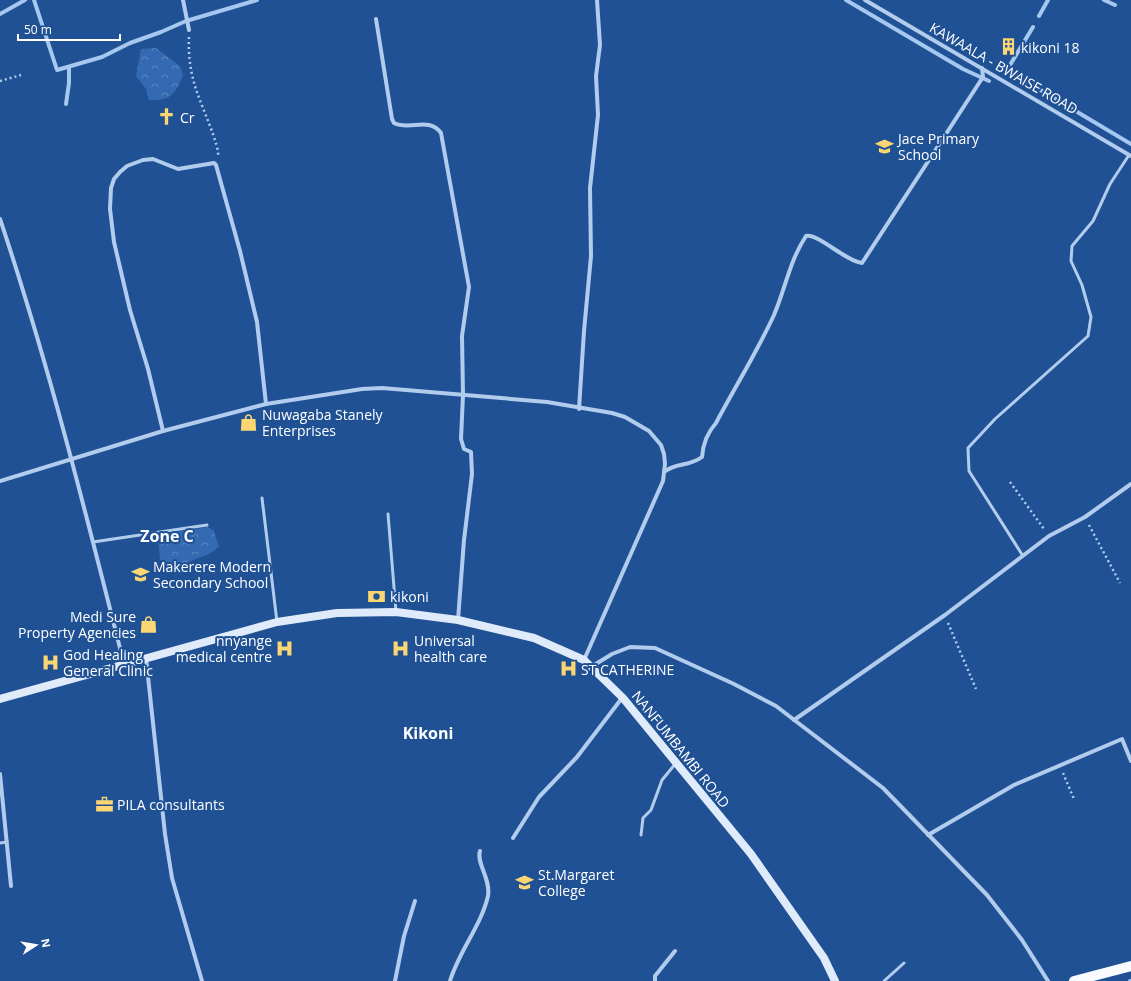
<svg xmlns="http://www.w3.org/2000/svg" width="1131" height="981" font-family="'Open Sans',sans-serif">
	<style>
		.forest { fill: url(#forest-crowns) }
		.lines { fill: none; stroke-linecap: round; stroke-linejoin: round }
		.stream { stroke: #a6c7ef; stroke-width: 4 }
		.path { stroke: #b2ccee; stroke-width: 2.5; stroke-dasharray: 2 3; stroke-linecap: butt }
		.lane { stroke: #b2ccee; stroke-width: 3 }
		.street { stroke: #b2ccee; stroke-width: 4 }
		.secondary { stroke: #dfeafa; stroke-width: 8 }
		.primary { stroke: #f9fbff; stroke-width: 10 }
		.labels { text-anchor: middle; dominant-baseline: central; stroke-width: 4; stroke-linejoin: round; paint-order: stroke }
		.poi-label { font-size: 14px; fill: #fff; stroke: #1f5194; text-anchor: start }
		.street-label { font-size: 14px; fill: #fff; stroke: #1f5194 }
		.quarter-label { font-size: 16px; font-weight: bold; fill: #fff; stroke: #1f5194 }
	</style>
	<defs>
		<pattern id="forest-crowns" width="20" height="18" patternUnits="userSpaceOnUse"><rect width="20" height="18" fill="#346ab1"/><path d="M2 6a3 3 0 1 1 6 0M12 15a3 3 0 1 1 6 0" fill="none" stroke="#5d88c1"/></pattern>
	</defs>
	<rect width="100%" height="100%" fill="#1f5194"/>
	<!-- forest -->
	<g class="forest">
		<path d="M 156,48 L 180,66 L 183,75 C 175,94 172,101 149,100 L 146,89 L 136,76 L 141,49 Z"/>
		<path d="M 208,527 L 214,531 L 219,547 L 209,554 L 181,565 L 160,560 L 158,535 Z"/>
	</g>
	<g class="lines">
		<!-- stream -->
		<g class="stream">
			<path d="M 34,0 L 57,70 L 102,57 L 130,43 L 161,32 L 186,21 L 257,0"/>
			<path d="M 846,0 L 963,69 L 989,81"/>
			<path d="M 1104,0 L 1115,5"/>
			<path d="M 0,14 L 25,0"/>
			<path d="M 1039,16 L 1048,0"/>
			<path d="M 1033,27 L 1007,70 L 1131,144"/>
			<path d="M 66,104 L 69,83 L 69,68"/>
			<path d="M 1130,981 L 1131,981"/>
		</g>
		<!-- path -->
		<g class="path">
			<path d="M 189,37 C 188,57 191,76 198,95 C 202,107 220,147 218,156"/>
			<path d="M 0,81 L 21,75"/>
			<path d="M 1010,482 L 1044,529"/>
			<path d="M 1089,525 L 1120,583"/>
			<path d="M 948,623 L 976,689"/>
			<path d="M 1063,773 L 1074,799"/>
		</g>
		<!-- lane -->
		<g class="lane">
			<path d="M 262,498 L 277,622"/>
			<path d="M 388,514 L 396,612"/>
			<path d="M 93,542 L 207,525"/>
			<path d="M 1023,556 L 969,471 L 968,448 L 995,419 L 1088,336 L 1091,317 L 1082,285 L 1071,261 L 1072,246 L 1093,221 L 1110,184 L 1129,155"/>
			<path d="M 641,835 L 643,818 L 651,810 L 662,780 L 676,763"/>
			<path d="M 0,843 L 7,842"/>
			<path d="M 884,981 L 904,963"/>
		</g>
		<!-- street -->
		<g class="street">
			<path d="M 183,0 L 189,30"/>
			<path d="M 865,0 L 1131,156"/>
			<path d="M 376,19 L 392,119 L 394,123 C 410,131 429,116 441,133 L 469,287 L 462,336 L 463,395 L 461,439 L 464,449 L 471,452 L 472,474 L 464,540 L 458,620"/>
			<path d="M 0,219 C 49,365 86,514 124,664"/>
			<path d="M 579,409 L 584,331 L 591,256 L 590,188 L 598,115 L 596,76 L 600,45 L 597,0"/>
			<path d="M 163,431 L 148,369 L 130,310 L 114,242 L 110,209 L 111,188 L 114,179 L 120,172 L 127,166 L 143,160 L 153,159 L 178,169 L 214,163 L 216,165 L 240,251 L 257,322 L 266,404"/>
			<path d="M 664,472 C 676,462 689,467 702,457 C 703,443 707,433 716,423 C 735,387 757,352 774,315 C 786,287 789,262 806,236 C 818,233 845,261 862,263 L 983,77 L 982,68"/>
			<path d="M 0,481 L 163,431 L 266,404 L 362,389 L 382,388 L 547,402 L 612,413 L 625,417 L 649,431 L 661,445 L 664,454 L 665,464 L 663,481 L 584,660"/>
			<path d="M 146,658 L 165,834 L 172,878 L 202,981"/>
			<path d="M 591,667 L 612,654 L 630,647 L 655,648 L 734,684 L 776,706 L 883,788 L 987,895 L 1022,940 L 1048,981"/>
			<path d="M 794,720 L 945,615 L 1049,536 L 1085,517 L 1131,484"/>
			<path d="M 0,774 L 11,886"/>
			<path d="M 928,835 L 1014,785 L 1122,739 L 1131,761"/>
			<path d="M 513,838 L 539,797 L 577,757 L 622,698"/>
			<path d="M 395,981 L 404,936 L 415,901"/>
			<path d="M 450,981 C 459,951 481,926 488,896 C 491,879 476,863 480,851"/>
			<path d="M 655,981 L 655,976 L 675,951"/>
		</g>
		<!-- secondary -->
		<path class="secondary" d="M 0,699 L 277,622 L 337,613 L 396,612 L 458,620 L 534,638 L 584,660 L 623,698 L 751,854 L 824,958 L 835,981"/>
		<!-- primary -->
		<path class="primary" d="M 1074,981 L 1131,966"/>
	</g>
	<!-- icons -->
	<defs>
		<symbol id="building-bare" viewBox="-9 -9 18 18"><path d="M-4-6H4V6H1V3H-1V6H-4ZM-2.5-4.3h1.7v1.8h-1.7ZM.8-4.3h1.7v1.8H.8ZM-2.5-1h1.7V.8h-1.7ZM.8-1h1.7V.8H.8Z" fill="#fcd672" stroke="#1f5194" stroke-width="2.5" paint-order="stroke"/></symbol>
		<symbol id="church-bare" viewBox="-9 -9 18 18"><path d="M-1.2-6h2.4v3.5h3.3v2.4h-3.3V6h-2.4V-.1h-3.3v-2.4h3.3Z" fill="#fcd672" stroke="#1f5194" stroke-width="2.5" paint-order="stroke"/></symbol>
		<symbol id="school-bare" viewBox="-9 -9 18 18"><path d="M0-5L7-2L0 1L-7-2ZM-4 1L0 2.5L4 1V4Q0 6-4 4Z" fill="#fcd672" stroke="#1f5194" stroke-width="2.5" paint-order="stroke"/></symbol>
		<symbol id="shop-bare" viewBox="-9 -9 18 18"><path d="M-5-2.5h2.3a2.7 3.5 0 0 1 5.4 0H5L5.5 6h-11ZM-1.5-2.5h3a1.5 2.3 0 0 0-3 0Z" fill="#fcd672" stroke="#1f5194" stroke-width="2.5" paint-order="stroke"/></symbol>
		<symbol id="university-bare" viewBox="-9 -9 18 18"><path d="M0-5L7-2L0 1L-7-2ZM-4 1L0 2.5L4 1V4Q0 6-4 4Z" fill="#fcd672" stroke="#1f5194" stroke-width="2.5" paint-order="stroke"/></symbol>
		<symbol id="bank-bare" viewBox="-9 -9 18 18"><path d="M-6-4H6V4H-6ZM0-2.3a2.3 2.3 0 1 0 0 4.6a2.3 2.3 0 1 0 0-4.6Z" fill="#fcd672" stroke="#1f5194" stroke-width="2.5" paint-order="stroke"/></symbol>
		<symbol id="hospital-bare" viewBox="-9 -9 18 18"><path d="M-5-5h3v3.5h4V-5h3V5h-3V1.5h-4V5h-3Z" fill="#fcd672" stroke="#1f5194" stroke-width="2.5" paint-order="stroke"/></symbol>
		<symbol id="office-bare" viewBox="-9 -9 18 18"><path d="M-6-3h4V-5.5h4V-3h4V5H-6ZM-1-4.5V-3h2v-1.5ZM-6 0V1H6V0Z" fill="#fcd672" stroke="#1f5194" stroke-width="2.5" paint-order="stroke"/></symbol>
	</defs>
	<g fill-rule="evenodd">
		<use href="#building-bare" x="996" y="34" width="25" height="25"/>
		<use href="#church-bare" x="154" y="104" width="25" height="25"/>
		<use href="#school-bare" x="872" y="134" width="25" height="25"/>
		<use href="#shop-bare" x="236" y="410" width="25" height="25"/>
		<use href="#university-bare" x="128" y="562" width="25" height="25"/>
		<use href="#bank-bare" x="364" y="584" width="25" height="25"/>
		<use href="#shop-bare" x="136" y="612" width="25" height="25"/>
		<use href="#hospital-bare" x="272" y="636" width="25" height="25"/>
		<use href="#hospital-bare" x="388" y="636" width="25" height="25"/>
		<use href="#hospital-bare" x="38" y="650" width="25" height="25"/>
		<use href="#hospital-bare" x="556" y="656" width="25" height="25"/>
		<use href="#office-bare" x="92" y="792" width="25" height="25"/>
		<use href="#school-bare" x="512" y="870" width="25" height="25"/>
	</g>
	<g class="labels">
		<!-- poi labels -->
		<g class="poi-label">
			<text x="1021" y="47">kikoni 18</text>
			<text x="180" y="117">Cr</text>
			<text x="898" y="138">Jace Primary<tspan x="898" dy="16">School</tspan></text>
			<text x="262" y="414">Nuwagaba Stanely<tspan x="262" dy="16">Enterprises</tspan></text>
			<text x="153" y="566">Makerere Modern<tspan x="153" dy="16">Secondary School</tspan></text>
			<text x="390" y="596">kikoni</text>
			<text x="136" y="616" text-anchor="end">Medi Sure<tspan x="136" dy="16">Property Agencies</tspan></text>
			<text x="272" y="640" text-anchor="end">nnyange<tspan x="272" dy="16">medical centre</tspan></text>
			<text x="414" y="640">Universal<tspan x="414" dy="16">health care</tspan></text>
			<text x="63" y="654">God Healing<tspan x="63" dy="16">General Clinic</tspan></text>
			<text x="581" y="669">ST CATHERINE</text>
			<text x="117" y="804">PILA consultants</text>
			<text x="538" y="874">St.Margaret<tspan x="538" dy="16">College</tspan></text>
		</g>
		<!-- street labels -->
		<g class="street-label">
			<text transform="translate(1004 68) rotate(30)">KAWAALA - BWAISE ROAD</text>
			<text transform="translate(681 749) rotate(51)">NANFUMBAMBI ROAD</text>
		</g>
		<!-- quarter labels -->
		<g class="quarter-label">
			<text x="167" y="536">Zone C</text>
			<text x="428" y="733">Kikoni</text>
		</g>
	</g>
	<!-- north arrow -->
	<g transform="translate(36 945) rotate(78)" stroke="#1f5194" stroke-width="3" paint-order="stroke">
	<path d="M0-3L7 15L0 10L-7 15Z" fill="#ffffff"/>
	<text y="-6" font-size="11" font-weight="bold" text-anchor="middle" fill="#ffffff">N</text>
	</g>
	<!-- scale -->
	<path d="M18 34v6h102v-6" fill="none" stroke="#ffffff" stroke-width="2"/>
	<text x="24" y="34" font-size="12" fill="#ffffff" stroke="#1f5194" stroke-width="3" paint-order="stroke">50 m</text>
</svg>
